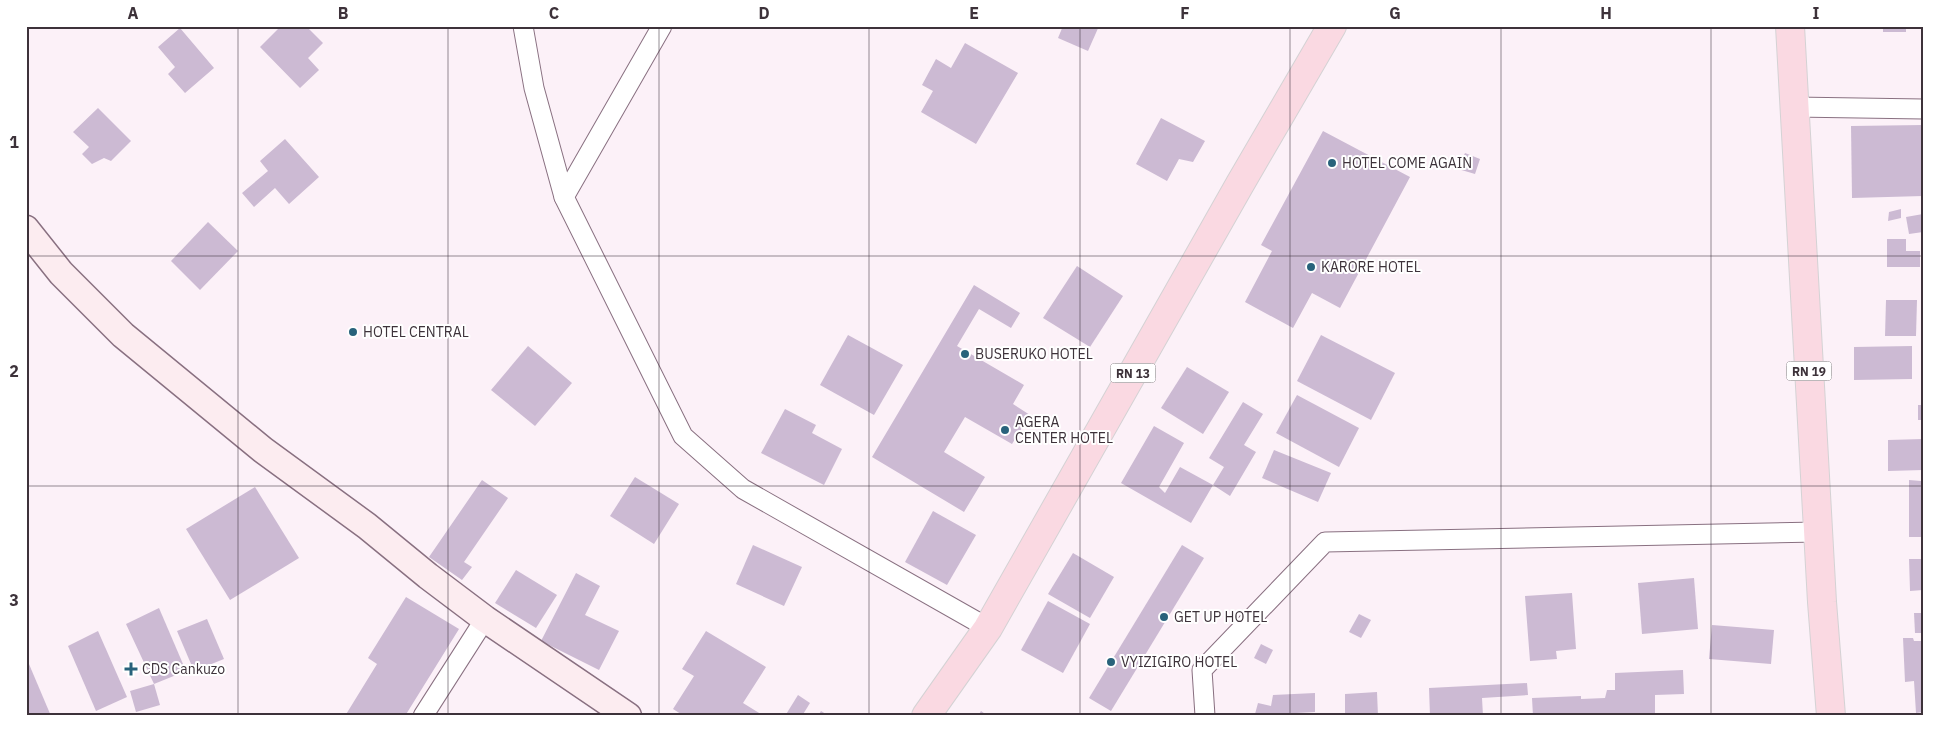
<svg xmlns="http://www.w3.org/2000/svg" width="1949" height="742" font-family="'IBM Plex Sans',sans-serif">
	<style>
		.building { fill: #ccbad3 }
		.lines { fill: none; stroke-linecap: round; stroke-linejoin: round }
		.street-casing { stroke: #897081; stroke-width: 21 }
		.secondary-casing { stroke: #897081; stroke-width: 29 }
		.primary-casing { stroke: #d4d2d4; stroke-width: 30 }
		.street { stroke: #fff; stroke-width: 19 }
		.secondary { stroke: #fcecf0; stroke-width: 26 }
		.primary { stroke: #fad9e2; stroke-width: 28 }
		.grid { fill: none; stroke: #3d323a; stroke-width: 1; stroke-opacity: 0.55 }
		.poi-dot { fill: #28627b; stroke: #fff; stroke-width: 2 }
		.labels { text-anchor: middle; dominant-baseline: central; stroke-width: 4; stroke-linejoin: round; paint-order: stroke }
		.shield { fill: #fff; stroke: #777075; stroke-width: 1 }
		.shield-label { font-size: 12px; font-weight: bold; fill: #3d323a }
		.poi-label { font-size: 14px; fill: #3d323a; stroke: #fff; text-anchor: start }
		.neatline { fill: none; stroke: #3d323a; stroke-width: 2 }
		.grid-label { font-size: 16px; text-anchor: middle; font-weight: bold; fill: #3d323a }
	</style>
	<rect width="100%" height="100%" fill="#fcf1f8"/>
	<!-- building -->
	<g class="building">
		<path d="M 281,26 L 306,26 L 323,43 L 308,58 L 319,70 L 300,88 L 260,47 Z"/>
		<path d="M 1063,26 L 1099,26 L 1088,51 L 1058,38 Z"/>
		<rect x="1883" y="26" width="23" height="6"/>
		<path d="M 180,28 L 214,68 L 185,93 L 168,74 L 175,67 L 158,47 Z"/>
		<path d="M 965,43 L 1018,73 L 976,144 L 921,112 L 933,91 L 922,85 L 936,59 L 951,68 Z"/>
		<path d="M 98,108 L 131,141 L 111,161 L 104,158 L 92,164 L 82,154 L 89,147 L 73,132 Z"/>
		<path d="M 1161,118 L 1205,141 L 1193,162 L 1179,159 L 1167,181 L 1136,164 Z"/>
		<path d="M 1923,125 L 1923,196 L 1852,198 L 1851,126 Z"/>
		<path d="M 1323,131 L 1410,177 L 1340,308 L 1312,293 L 1293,328 L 1245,302 L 1272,251 L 1261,245 Z"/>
		<path d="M 285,139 L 319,177 L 289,204 L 275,188 L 254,207 L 242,193 L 268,171 L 260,161 Z"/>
		<path d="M 1465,153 L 1480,159 L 1475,174 L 1458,169 Z"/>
		<path d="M 1901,209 L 1901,218 L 1888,221 L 1889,212 Z"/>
		<path d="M 1923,214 L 1923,232 L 1909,234 L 1906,217 Z"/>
		<path d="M 208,222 L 238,251 L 200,290 L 171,261 Z"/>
		<path d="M 1887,239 L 1906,239 L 1906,251 L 1920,251 L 1920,267 L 1887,267 Z"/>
		<path d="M 1077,266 L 1123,296 L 1090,347 L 1043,318 Z"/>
		<path d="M 974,285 L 1020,313 L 1011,328 L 979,309 L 957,346 L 1024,385 L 1013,404 L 1030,415 L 1012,444 L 965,417 L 944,452 L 985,477 L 964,512 L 872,457 Z"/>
		<path d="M 1886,300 L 1917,300 L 1916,336 L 1885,336 Z"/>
		<path d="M 848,335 L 903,365 L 874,415 L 820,385 Z"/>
		<path d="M 1321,335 L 1395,373 L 1371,420 L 1297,381 Z"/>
		<path d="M 528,346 L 572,383 L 535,426 L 491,390 Z"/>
		<path d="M 1912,346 L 1912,379 L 1854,380 L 1854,347 Z"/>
		<path d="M 1187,367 L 1229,392 L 1203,434 L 1161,408 Z"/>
		<path d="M 1297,395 L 1359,428 L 1339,467 L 1276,433 Z"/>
		<path d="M 1243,402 L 1263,414 L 1244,445 L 1256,452 L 1230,496 L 1213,485 L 1224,467 L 1209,458 Z"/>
		<rect x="1918" y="405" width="5" height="15"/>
		<path d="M 785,409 L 816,425 L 812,433 L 842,449 L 824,485 L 761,453 Z"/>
		<path d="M 1154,426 L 1184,443 L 1159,487 L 1165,493 L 1180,467 L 1213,485 L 1191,523 L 1121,483 Z"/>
		<path d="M 1923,439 L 1923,470 L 1888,471 L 1888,440 Z"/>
		<path d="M 1274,450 L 1331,473 L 1318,502 L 1262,478 Z"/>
		<path d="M 635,477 L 679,504 L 654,544 L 610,516 Z"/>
		<path d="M 482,480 L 508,498 L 464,562 L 472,567 L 462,580 L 429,557 Z"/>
		<path d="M 1909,480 L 1921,481 L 1923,537 L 1909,537 Z"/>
		<path d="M 255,487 L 299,558 L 230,600 L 186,529 Z"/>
		<path d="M 933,511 L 976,535 L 947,585 L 905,562 Z"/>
		<path d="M 753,545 L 802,567 L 784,606 L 736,584 Z"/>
		<path d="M 1182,545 L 1204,558 L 1111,711 L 1089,698 Z"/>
		<path d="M 1073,553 L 1114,577 L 1090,618 L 1048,594 Z"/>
		<path d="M 1909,559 L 1923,559 L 1923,590 L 1910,591 Z"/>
		<path d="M 516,570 L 557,595 L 536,628 L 495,603 Z"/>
		<path d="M 576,573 L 600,586 L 585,615 L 619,631 L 599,670 L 541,641 Z"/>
		<path d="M 1694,578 L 1698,629 L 1642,634 L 1638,583 Z"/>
		<path d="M 1572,593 L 1576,649 L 1556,651 L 1557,659 L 1530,661 L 1525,596 Z"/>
		<path d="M 406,597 L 459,629 L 405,716 L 345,716 L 377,664 L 368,658 Z"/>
		<path d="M 1048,601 L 1090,624 L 1063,673 L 1021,650 Z"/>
		<path d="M 159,608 L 186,671 L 154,684 L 126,624 Z"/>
		<path d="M 1914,613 L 1923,613 L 1923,633 L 1915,633 Z"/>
		<path d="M 1359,614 L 1371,620 L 1361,638 L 1349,632 Z"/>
		<path d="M 207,619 L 224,659 L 194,671 L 177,631 Z"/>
		<path d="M 1712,625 L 1774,630 L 1771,664 L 1709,659 Z"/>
		<path d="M 98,631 L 127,697 L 96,711 L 68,646 Z"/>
		<path d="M 706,631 L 766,667 L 743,703 L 764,716 L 684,716 L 673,709 L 694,676 L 682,669 Z"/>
		<path d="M 1903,638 L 1913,638 L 1914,641 L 1923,641 L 1923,712 L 1916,713 L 1914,681 L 1905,682 Z"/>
		<path d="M 1261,644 L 1273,650 L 1266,664 L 1254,658 Z"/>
		<path d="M 26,657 L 51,716 L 26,716 Z"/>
		<path d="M 1683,670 L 1684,694 L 1655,695 L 1655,716 L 1533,716 L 1532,698 L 1581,696 L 1581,704 L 1581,699 L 1605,698 L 1607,690 L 1615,690 L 1615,673 Z"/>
		<path d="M 1527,683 L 1528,695 L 1482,698 L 1483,716 L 1430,716 L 1429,688 Z"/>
		<path d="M 154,684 L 160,705 L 136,712 L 130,691 Z"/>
		<path d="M 1377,692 L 1378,716 L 1345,716 L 1345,694 Z"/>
		<path d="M 1315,693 L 1315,712 L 1278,714 L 1278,716 L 1247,716 L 1247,714 L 1255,714 L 1258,703 L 1271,706 L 1273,695 Z"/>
		<path d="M 798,695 L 810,703 L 802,716 L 785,716 Z"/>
		<path d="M 821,711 L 829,716 L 818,716 Z"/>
		<path d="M 981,711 L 988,716 L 978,716 Z"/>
	</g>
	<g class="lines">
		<defs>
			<g id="street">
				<path d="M 523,26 L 534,88 L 564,197 L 683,436 L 743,489 L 988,628"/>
				<path d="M 1794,107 L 1923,109"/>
				<path d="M 564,197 L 662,26"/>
				<path d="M 423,716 L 485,619"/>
				<path d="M 1205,716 L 1202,670 L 1325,542 L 1818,532"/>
			</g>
			<path id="secondary" d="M 26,229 L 61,273 L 123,335 L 263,450 L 367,526 L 428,576 L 485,619 L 628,716"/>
			<g id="primary">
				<path d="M 1790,26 L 1822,602 L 1831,716"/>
				<path d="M 926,716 L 988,628 L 1240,184 L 1332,26"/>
			</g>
		</defs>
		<!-- street casing -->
		<use href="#street" class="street-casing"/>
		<!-- secondary casing -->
		<use href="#secondary" class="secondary-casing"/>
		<!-- primary casing -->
		<use href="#primary" class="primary-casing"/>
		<!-- street -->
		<use href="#street" class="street"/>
		<!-- secondary -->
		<use href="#secondary" class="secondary"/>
		<!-- primary -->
		<use href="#primary" class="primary"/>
	</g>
	<!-- grid -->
	<path class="grid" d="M 238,26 L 238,716M 448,26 L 448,716M 659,26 L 659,716M 869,26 L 869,716M 1080,26 L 1080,716M 1290,26 L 1290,716M 1501,26 L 1501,716M 1711,26 L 1711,716M 26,256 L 1923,256M 26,486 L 1923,486"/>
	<!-- markers -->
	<g class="poi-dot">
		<circle cx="1332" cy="163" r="5"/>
		<circle cx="1311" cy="267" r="5"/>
		<circle cx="353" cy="332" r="5"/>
		<circle cx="965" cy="354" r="5"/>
		<circle cx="1005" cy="430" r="5"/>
		<circle cx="1164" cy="617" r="5"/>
		<circle cx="1111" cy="662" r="5"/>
		<path d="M128.5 661.5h5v5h5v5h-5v5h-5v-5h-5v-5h5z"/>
	</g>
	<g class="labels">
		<!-- shield labels -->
		<g class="shield">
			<rect x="1786.5" y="361.5" width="45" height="19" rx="4"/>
			<rect x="1110.5" y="363.5" width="45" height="19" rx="4"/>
		</g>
		<g class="shield-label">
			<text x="1809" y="371">RN 19</text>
			<text x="1133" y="373">RN 13</text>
		</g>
		<!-- poi labels -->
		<g class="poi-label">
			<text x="1342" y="163">HOTEL COME AGAIN</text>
			<text x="1321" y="267">KARORE HOTEL</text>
			<text x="363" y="332">HOTEL CENTRAL</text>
			<text x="975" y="354">BUSERUKO HOTEL</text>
			<text x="1015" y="422">AGERA<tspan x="1015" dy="16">CENTER HOTEL</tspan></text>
			<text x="1174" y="617">GET UP HOTEL</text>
			<text x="1121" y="662">VYIZIGIRO HOTEL</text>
			<text x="142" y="669">CDS Cankuzo</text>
		</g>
	</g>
	<!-- border -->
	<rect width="1949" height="742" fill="none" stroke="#ffffff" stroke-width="55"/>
	<rect x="28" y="28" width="1894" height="686" class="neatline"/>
	<g class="grid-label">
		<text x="133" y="19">A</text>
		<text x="343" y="19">B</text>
		<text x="554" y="19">C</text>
		<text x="764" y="19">D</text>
		<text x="974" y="19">E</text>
		<text x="1185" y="19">F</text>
		<text x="1395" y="19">G</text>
		<text x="1606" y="19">H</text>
		<text x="1816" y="19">I</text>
		<text x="14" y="148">1</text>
		<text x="14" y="377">2</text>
		<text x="14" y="606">3</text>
	</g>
</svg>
